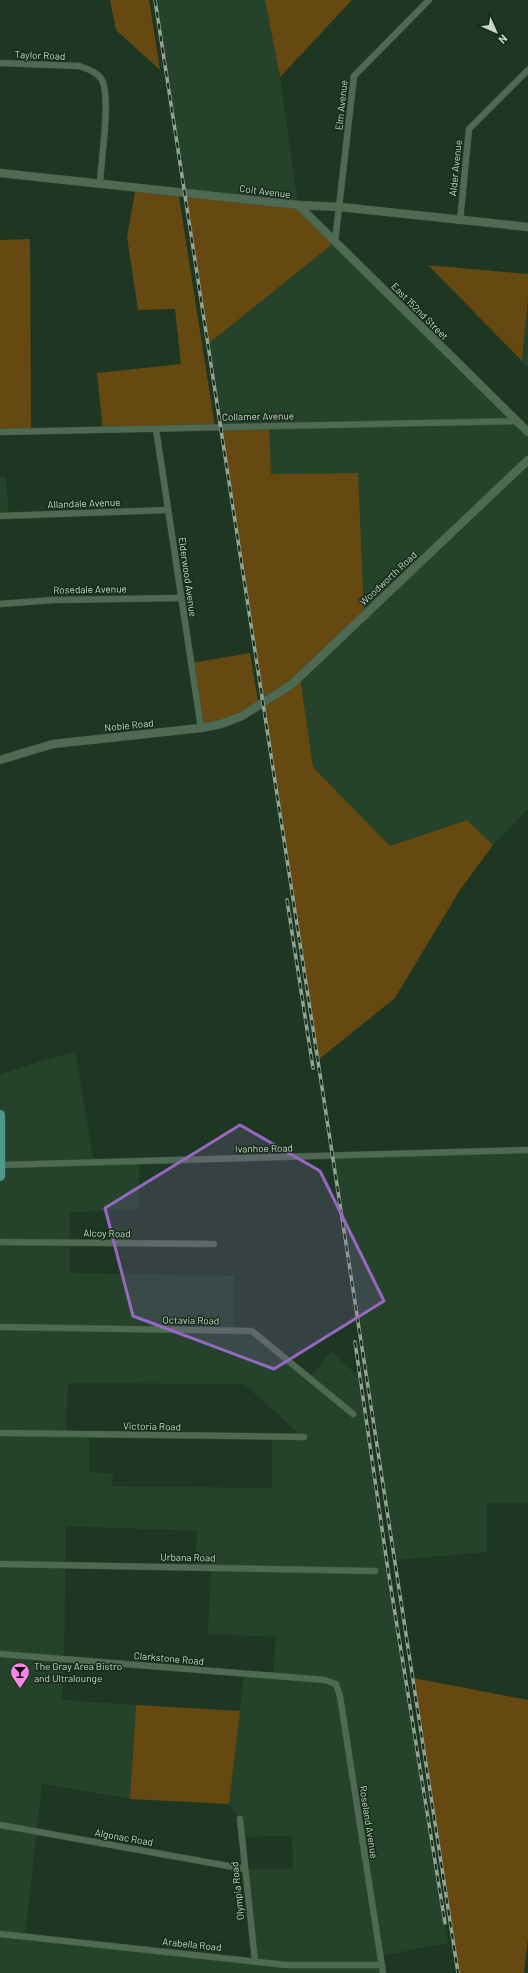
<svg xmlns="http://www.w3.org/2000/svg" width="528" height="1973" font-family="Barlow,sans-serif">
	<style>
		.built { fill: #24432a; fill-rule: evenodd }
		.green { fill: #664911 }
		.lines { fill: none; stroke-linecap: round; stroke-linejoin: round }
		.minor-casing { stroke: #3c5241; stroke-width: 7 }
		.tertiary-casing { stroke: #3c5241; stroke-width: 9 }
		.primary-casing { stroke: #3c5241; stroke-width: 11 }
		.minor { stroke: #4f6a53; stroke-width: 6 }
		.tertiary { stroke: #4f6a53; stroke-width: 8 }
		.primary { stroke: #4d9886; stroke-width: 10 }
		.rail-casing { stroke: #92a394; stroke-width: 3.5 }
		.rail { stroke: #142c18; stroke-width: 2; stroke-dasharray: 6; stroke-linecap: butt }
		.marked { fill: #9768c3; fill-opacity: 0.2; stroke: #9768c3; stroke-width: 3; stroke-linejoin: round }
		.labels { text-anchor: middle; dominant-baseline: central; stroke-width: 3; stroke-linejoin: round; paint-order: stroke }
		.street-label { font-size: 10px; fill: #cad8cb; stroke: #142c18 }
		.poi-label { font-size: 10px; fill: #cad8cb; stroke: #142c18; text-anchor: start }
	</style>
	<rect width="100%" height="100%" fill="#1e3722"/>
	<!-- built -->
	<g class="built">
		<path d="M 155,0 L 265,0 L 280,77 L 298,205 L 184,191 Z"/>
		<path d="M 335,242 L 528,432 L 528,809 L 493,845 L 466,820 L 390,846 L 313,767 L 300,677 L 358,473 L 271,474 L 221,427 L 219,419 L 207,345 Z"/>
		<path d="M 528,298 L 528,367 L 522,361 Z"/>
		<path d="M 0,477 L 6,477 L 9,515 L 0,516 Z"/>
		<path d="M 75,1051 L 94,1162 L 139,1161 L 139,1210 L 70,1212 L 70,1273 L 234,1276 L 234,1331 L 252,1331 L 310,1378 L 331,1351 L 360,1378 L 388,1570 L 448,1943 L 381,1956 L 383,1973 L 0,1973 L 0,1074 ZM 68,1383 L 244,1384 L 303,1437 L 272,1437 L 272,1488 L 112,1486 L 113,1474 L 89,1472 L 89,1435 L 66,1434 ZM 66,1526 L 197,1531 L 195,1567 L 211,1568 L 208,1634 L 276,1637 L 273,1676 L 244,1674 L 229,1804 L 240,1819 L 242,1837 L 292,1836 L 293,1869 L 245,1869 L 255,1961 L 25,1936 L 42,1784 L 130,1799 L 136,1705 L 62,1700 L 64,1666 Z"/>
		<path d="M 528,1150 L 528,1503 L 487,1503 L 487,1552 L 395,1560 L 333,1156 Z"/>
	</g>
	<!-- green -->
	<g class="green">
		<path d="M 110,0 L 149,0 L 160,70 L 116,30 Z"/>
		<path d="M 265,0 L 352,0 L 280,77 Z"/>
		<path d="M 136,187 L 178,191 L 215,427 L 103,430 L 97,373 L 181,364 L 175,309 L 138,310 L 127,237 Z"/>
		<path d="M 184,191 L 298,205 L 335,242 L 207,345 Z"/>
		<path d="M 30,239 L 31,431 L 0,432 L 0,240 Z"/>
		<path d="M 428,265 L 528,274 L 528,298 L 522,361 Z"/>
		<path d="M 269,426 L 271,474 L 358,473 L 364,614 L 300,677 L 313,767 L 390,846 L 467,820 L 493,845 L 460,890 L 395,998 L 318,1060 L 222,438 L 221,427 Z"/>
		<path d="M 250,653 L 259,707 L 201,728 L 191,663 Z"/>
		<path d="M 413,1678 L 528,1700 L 528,1938 L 524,1973 L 458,1973 Z"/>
		<path d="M 136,1705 L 240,1711 L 229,1804 L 130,1799 Z"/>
	</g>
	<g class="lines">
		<defs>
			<g id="minor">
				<path d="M 0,63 L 79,66 C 88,69 97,72 102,80 C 111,96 101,162 100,183"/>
				<path d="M 460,221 L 469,129 L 528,70"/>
				<path d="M 335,242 L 354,76 L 429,0"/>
				<path d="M 156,429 L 201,728"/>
				<path d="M 0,432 L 517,421"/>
				<path d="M 0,516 L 168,510"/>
				<path d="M 0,604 L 53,600 L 181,598"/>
				<path d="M 0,1165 L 528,1150"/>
				<path d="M 0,1242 L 214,1244"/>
				<path d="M 0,1327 L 252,1331 L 353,1414"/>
				<path d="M 0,1433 L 304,1437"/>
				<path d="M 0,1564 L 375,1571"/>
				<path d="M 0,1654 L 325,1680 L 336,1684 L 340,1696 L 383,1973"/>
				<path d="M 240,1819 L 255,1961"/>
				<path d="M 0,1825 L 245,1869"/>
				<path d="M 0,1934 L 286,1965 L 382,1965"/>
			</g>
			<g id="tertiary">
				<path d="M 0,173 L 298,205 L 340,207 L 528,227"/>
				<path d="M 298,205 L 528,432"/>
				<path d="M 0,760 L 53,744 L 201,728 L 221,724 L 242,716 L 292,684 L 528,460"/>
			</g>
			<path id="primary" d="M 0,1115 L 0,1176"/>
		</defs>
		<!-- minor casing -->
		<use href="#minor" class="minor-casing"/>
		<!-- tertiary casing -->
		<use href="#tertiary" class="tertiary-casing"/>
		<!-- primary casing -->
		<use href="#primary" class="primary-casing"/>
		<!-- minor -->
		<use href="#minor" class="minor"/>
		<!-- tertiary -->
		<use href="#tertiary" class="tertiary"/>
		<!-- primary -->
		<use href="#primary" class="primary"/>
		<defs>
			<g id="rail">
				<path d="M 155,0 L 458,1973"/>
				<path d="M 287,900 L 313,1068"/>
				<path d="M 355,1342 L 388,1570 L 445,1923"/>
			</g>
		</defs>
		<!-- rail casing -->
		<use href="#rail" class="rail-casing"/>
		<!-- rail -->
		<use href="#rail" class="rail"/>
	</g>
	<!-- marked area -->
	<path class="marked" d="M 240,1125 L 320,1171 L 384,1301 L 274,1369 L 133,1316 L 105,1208 Z"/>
	<!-- icons -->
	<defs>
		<symbol id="bar-pin" viewBox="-11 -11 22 30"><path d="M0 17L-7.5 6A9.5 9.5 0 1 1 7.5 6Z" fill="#fc86e4" stroke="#142c18"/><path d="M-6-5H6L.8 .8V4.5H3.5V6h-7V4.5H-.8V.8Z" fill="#111"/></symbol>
	</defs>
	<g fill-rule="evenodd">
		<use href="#bar-pin" x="9" y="1661" width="22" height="30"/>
	</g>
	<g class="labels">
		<!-- street labels -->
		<g class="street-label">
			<text transform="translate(40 55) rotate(2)">Taylor Road</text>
			<text transform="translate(341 105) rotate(-84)">Elm Avenue</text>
			<text transform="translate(455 168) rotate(-84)">Alder Avenue</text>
			<text transform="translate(265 191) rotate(7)">Coit Avenue</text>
			<text transform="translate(420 311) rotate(45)">East 152nd Street</text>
			<text transform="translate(258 416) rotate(-1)">Collamer Avenue</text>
			<text transform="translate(84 503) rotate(-2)">Allandale Avenue</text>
			<text transform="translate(188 577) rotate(82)">Elderwood Avenue</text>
			<text transform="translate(388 578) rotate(-43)">Woodworth Road</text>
			<text transform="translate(90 589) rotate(-1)">Rosedale Avenue</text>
			<text transform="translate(129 725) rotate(-6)">Noble Road</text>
			<text transform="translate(264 1148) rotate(-1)">Ivanhoe Road</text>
			<text transform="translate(107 1233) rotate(1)">Alcoy Road</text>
			<text transform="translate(191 1320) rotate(1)">Octavia Road</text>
			<text transform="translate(152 1426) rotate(1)">Victoria Road</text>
			<text transform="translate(188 1557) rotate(1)">Urbana Road</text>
			<text transform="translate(169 1658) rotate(5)">Clarkstone Road</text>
			<text transform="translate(369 1822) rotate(81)">Roseland Avenue</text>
			<text transform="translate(124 1837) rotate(10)">Algonac Road</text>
			<text transform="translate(237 1891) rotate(-96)">Olympia Road</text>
			<text transform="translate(192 1944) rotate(6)">Arabella Road</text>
		</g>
		<!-- poi labels -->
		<g class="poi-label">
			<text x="34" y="1666">The Gray Area Bistro<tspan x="34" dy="12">and Ultralounge</tspan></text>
		</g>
	</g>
	<!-- north arrow -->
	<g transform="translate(496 32) rotate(135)" stroke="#142c18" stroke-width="3" paint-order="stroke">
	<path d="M0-3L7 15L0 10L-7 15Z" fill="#cad8cb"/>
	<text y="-6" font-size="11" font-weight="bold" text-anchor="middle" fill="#cad8cb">N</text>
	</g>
</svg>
